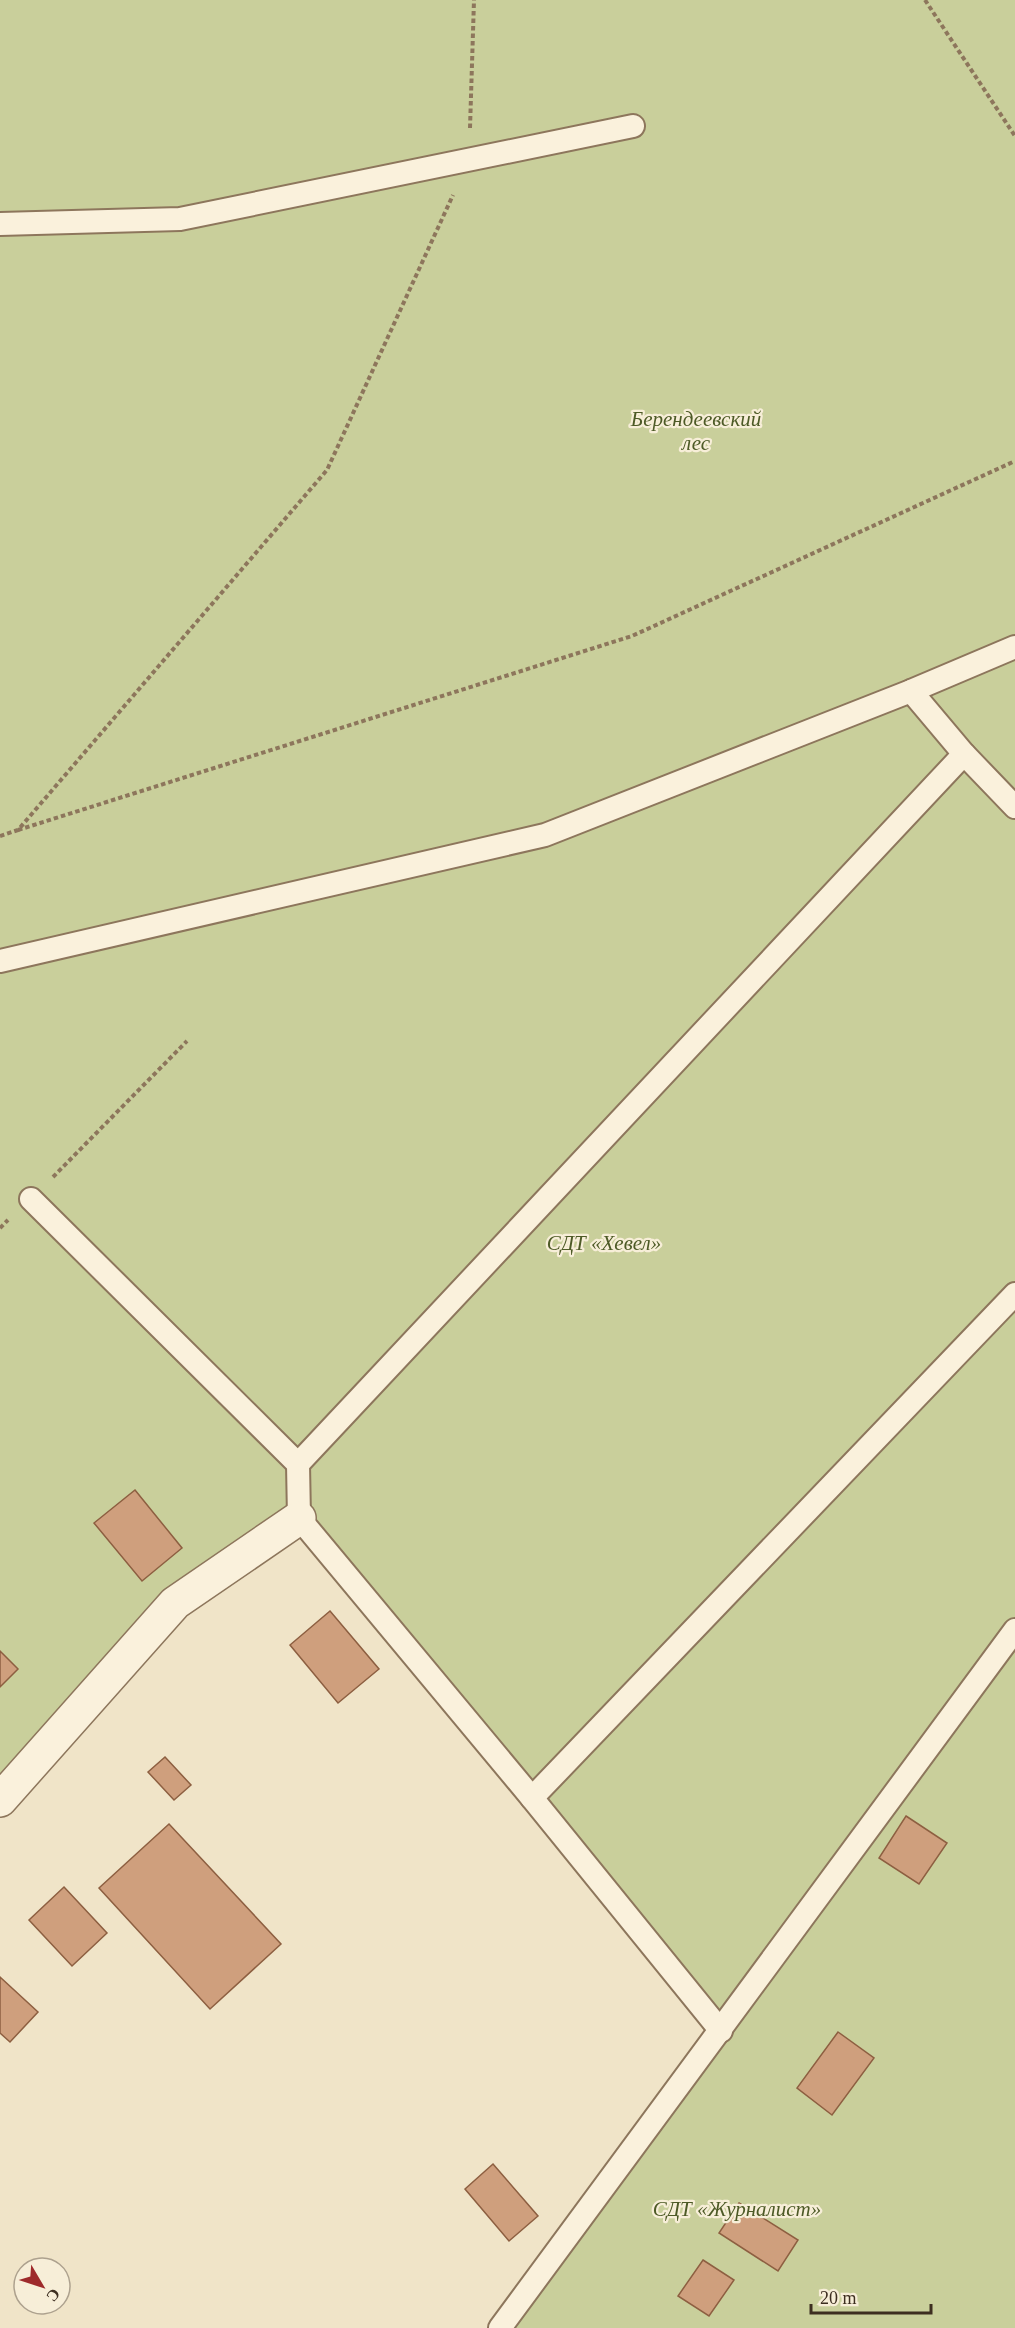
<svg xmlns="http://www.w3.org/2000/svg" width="1015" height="2328" font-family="Georgia,serif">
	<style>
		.green { fill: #c9cf9b }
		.building { fill: #cf9f7d; stroke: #8d5f41; stroke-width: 1.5 }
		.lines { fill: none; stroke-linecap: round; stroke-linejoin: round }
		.service-casing { stroke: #8d765c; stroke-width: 26 }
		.minor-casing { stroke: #8d765c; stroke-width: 36 }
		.path { stroke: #8d765c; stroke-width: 4; stroke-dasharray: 4.5 3; stroke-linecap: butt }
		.service { stroke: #faf1dc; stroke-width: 22 }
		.minor { stroke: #faf1dc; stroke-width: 33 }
		.labels { text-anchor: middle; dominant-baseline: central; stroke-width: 4.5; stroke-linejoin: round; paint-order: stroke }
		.park-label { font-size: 21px; font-style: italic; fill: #4d5a26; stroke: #f7eed8 }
	</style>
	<rect width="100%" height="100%" fill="#f0e4c8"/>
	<!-- green -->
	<path class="green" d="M 0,0 L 1015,0 L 1015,2328 L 500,2328 L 721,2031 L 299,1518 L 175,1603 L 0,1800 Z"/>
	<!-- building -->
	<g class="building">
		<path d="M 135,1490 L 182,1548 L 142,1581 L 94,1523 Z"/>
		<path d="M 330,1611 L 379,1669 L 338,1703 L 290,1645 Z"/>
		<path d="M 0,1651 L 18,1669 L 0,1687 Z"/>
		<path d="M 165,1757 L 191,1785 L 174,1800 L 148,1772 Z"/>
		<path d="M 906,1816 L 947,1843 L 919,1884 L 879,1858 Z"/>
		<path d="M 169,1824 L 281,1944 L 210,2009 L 99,1888 Z"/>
		<path d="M 64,1887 L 107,1933 L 72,1966 L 29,1920 Z"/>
		<path d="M 0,1977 L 38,2012 L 10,2042 L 0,2033 Z"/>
		<path d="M 838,2032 L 874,2058 L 832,2115 L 797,2088 Z"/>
		<path d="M 493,2164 L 538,2216 L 509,2241 L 465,2189 Z"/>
		<path d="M 739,2203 L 798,2240 L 778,2271 L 719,2233 Z"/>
		<path d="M 703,2260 L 734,2280 L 709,2316 L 678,2296 Z"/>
	</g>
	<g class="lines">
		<defs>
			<g id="service">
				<path d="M 0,224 L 180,219 L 633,126"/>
				<path d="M 911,691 L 964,754 L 1015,807"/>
				<path d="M 0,961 L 545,835 L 911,691 L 1015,647"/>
				<path d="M 31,1199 L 298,1464"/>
				<path d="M 532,1798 L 1015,1294"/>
				<path d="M 721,2031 L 532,1798 L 299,1518 L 298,1464 L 964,754"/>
				<path d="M 500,2328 L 1015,1630"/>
			</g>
			<path id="minor" d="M 0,1800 L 175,1603 L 299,1518"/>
		</defs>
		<!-- service casing -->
		<use href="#service" class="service-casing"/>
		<!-- minor casing -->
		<use href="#minor" class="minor-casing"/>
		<!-- path -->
		<g class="path">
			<path d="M 925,0 L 1015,136"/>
			<path d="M 470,128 L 474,0"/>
			<path d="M 18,830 L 632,636 L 1015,461"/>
			<path d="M 0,836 L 18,830 L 327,470 L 453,195"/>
			<path d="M 53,1177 L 187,1041"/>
			<path d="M 0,1228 L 8,1220"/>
		</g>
		<!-- service -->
		<use href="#service" class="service"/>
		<!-- minor -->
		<use href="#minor" class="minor"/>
	</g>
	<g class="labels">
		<!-- park labels -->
		<g class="park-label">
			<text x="696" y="419">Берендеевский<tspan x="696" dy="24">лес</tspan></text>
			<text x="604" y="1243">СДТ «Хевел»</text>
			<text x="737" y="2209">СДТ «Журналист»</text>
		</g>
	</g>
	<!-- north arrow -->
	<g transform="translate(42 2286) rotate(129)"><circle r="28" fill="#f7eed8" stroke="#ada18e" stroke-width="1.5"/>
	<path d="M0-4.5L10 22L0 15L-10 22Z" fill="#9e2a2b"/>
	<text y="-9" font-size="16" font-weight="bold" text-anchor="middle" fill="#3d2e20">С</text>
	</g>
	<!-- scale -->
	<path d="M811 2304v9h120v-9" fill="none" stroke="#3d2e20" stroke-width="3"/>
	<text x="820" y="2304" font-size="18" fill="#3d2e20" stroke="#f7eed8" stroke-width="4.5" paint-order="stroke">20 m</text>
</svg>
